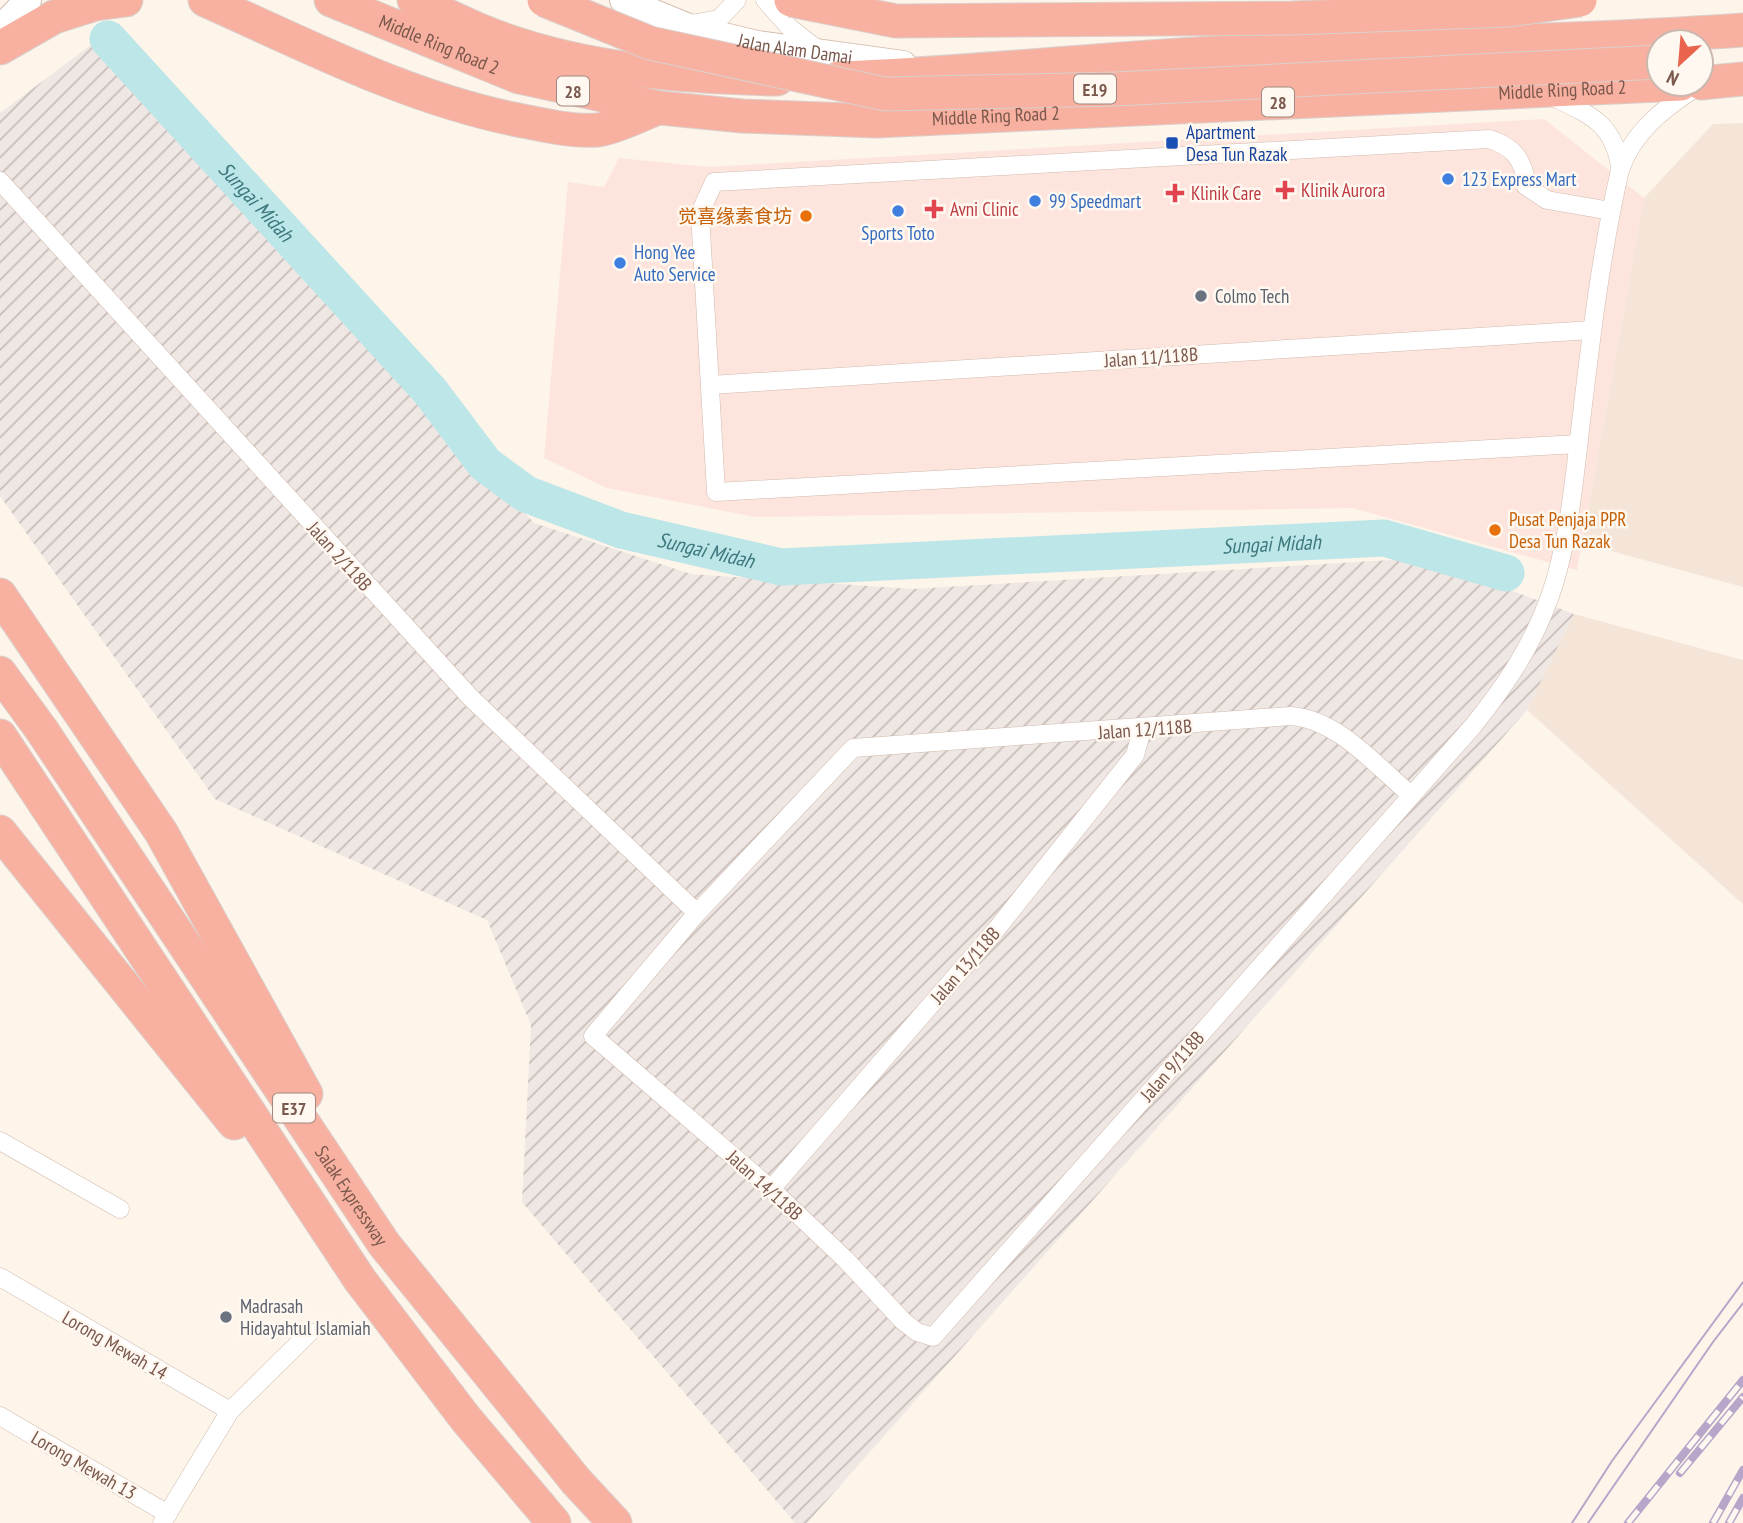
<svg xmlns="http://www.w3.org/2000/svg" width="1743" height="1523" font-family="'PT Sans Narrow','Noto Sans SC',sans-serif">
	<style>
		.residential { fill: #f5e5d8 }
		.commercial { fill: #fde5de }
		.industrial { fill: url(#industrial-furrows) }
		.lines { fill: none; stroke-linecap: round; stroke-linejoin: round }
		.river { stroke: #bde6e8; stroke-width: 37 }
		.street-casing { stroke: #d1baae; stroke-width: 19 }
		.secondary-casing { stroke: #d6bdae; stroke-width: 28 }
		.highway-casing { stroke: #dad0cd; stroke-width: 35 }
		.street { stroke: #fff; stroke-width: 18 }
		.secondary { stroke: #fff; stroke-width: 26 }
		.highway { stroke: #f8b0a0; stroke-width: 33 }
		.tram { stroke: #b6a6c9; stroke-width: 2 }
		.rail-casing { stroke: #b6a6c9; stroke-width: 8 }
		.rail { stroke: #fff8f1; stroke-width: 5; stroke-dasharray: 16; stroke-linecap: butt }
		.highway-bridge-casing { stroke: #dad0cd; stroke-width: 35; stroke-linecap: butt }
		.highway-bridge { stroke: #f8b0a0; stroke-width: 33 }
		.transit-dot { fill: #1a4fb4; stroke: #fff8f1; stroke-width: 2.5 }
		.shop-dot { fill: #3f7fe0; stroke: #fff8f1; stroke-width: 2.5 }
		.health-dot { fill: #e0444e; stroke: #fff8f1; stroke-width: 2.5 }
		.food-dot { fill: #e8710a; stroke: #fff8f1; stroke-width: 2.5 }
		.worship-dot { fill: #6b7280; stroke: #fff8f1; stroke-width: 2.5 }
		.labels { text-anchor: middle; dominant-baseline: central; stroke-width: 5; stroke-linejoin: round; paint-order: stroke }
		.shield { fill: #fff8f1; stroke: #a2887e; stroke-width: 2 }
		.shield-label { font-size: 18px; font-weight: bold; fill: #7a584c }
		.street-label { font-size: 19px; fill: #7a584c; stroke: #fff8f1 }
		.transit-label { font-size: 19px; fill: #164399; stroke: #fff8f1; text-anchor: start }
		.shop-label { font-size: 19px; fill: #366cbe; stroke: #fff8f1; text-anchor: start }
		.health-label { font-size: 19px; fill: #be3a42; stroke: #fff8f1; text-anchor: start }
		.food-label { font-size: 19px; fill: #c56008; stroke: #fff8f1; text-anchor: end }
		.worship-label { font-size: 19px; fill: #5b616d; stroke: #fff8f1; text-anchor: start }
		.water-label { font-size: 21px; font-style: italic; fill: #3e797e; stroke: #fff8f1 }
	</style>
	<defs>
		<pattern id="industrial-furrows" width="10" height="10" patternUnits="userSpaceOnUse" patternTransform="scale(1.75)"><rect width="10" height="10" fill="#efe7e3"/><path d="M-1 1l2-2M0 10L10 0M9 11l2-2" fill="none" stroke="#c7beba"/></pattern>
	</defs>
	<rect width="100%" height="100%" fill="#fdf4ea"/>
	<!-- residential -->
	<g class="residential">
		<path d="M 1743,123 L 1743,587 L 1582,543 L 1644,198 L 1713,124 Z"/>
		<path d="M 1574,614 L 1743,660 L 1743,904 L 1527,710 Z"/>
	</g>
	<!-- commercial -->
	<path class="commercial" d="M 1544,119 L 1644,198 L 1577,570 L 1352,508 L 755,517 L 607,488 L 544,458 L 568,182 L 604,187 L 619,158 L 708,167 Z"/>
	<!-- industrial -->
	<path class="industrial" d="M 91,45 L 534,523 L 691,574 L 913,589 L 1424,558 L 1574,614 L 1527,710 L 807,1523 L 795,1523 L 522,1202 L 531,1025 L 487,920 L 215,799 L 0,496 L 0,113 Z"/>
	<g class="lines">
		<!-- river -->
		<path class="river" id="s1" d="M 108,39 L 430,391 L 485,464 L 526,494 L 621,530 L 781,567 L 1384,538 L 1506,573"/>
		<defs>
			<g id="street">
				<path d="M 765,0 L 790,28 L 818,50"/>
				<path d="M 691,24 L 719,19 L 737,0"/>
				<path d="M 1551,96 C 1588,114 1613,122 1620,166"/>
				<path d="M 0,181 L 471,698 L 697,913"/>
				<path d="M 710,385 L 1592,330"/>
				<path d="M 1578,444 L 716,492 L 700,213 L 714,182 L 1489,139 C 1513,146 1525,161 1526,186 L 1547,200 L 1611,211"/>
				<path d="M 1411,795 C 1376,766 1339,720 1291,716 L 853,748 L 697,913 L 593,1036 L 771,1189 L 845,1259 L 903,1321 L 917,1332 L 933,1337 L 1473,726 C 1505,686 1531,648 1549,599 C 1569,544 1574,480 1581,422 C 1591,337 1601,253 1620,170 C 1633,132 1663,109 1695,88"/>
				<path d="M 0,1141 L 120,1209"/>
				<path d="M 771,1189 L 995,931 L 1135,755 L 1142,730"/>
				<path d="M 0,1277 L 230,1411"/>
				<path d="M 0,1416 L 168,1514"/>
				<path d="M 162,1523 L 230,1411 L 310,1332"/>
			</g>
			<g id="secondary">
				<path id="s2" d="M 623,0 L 691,28 L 757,44 L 903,64"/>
				<path d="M 0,29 L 28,0"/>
			</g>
			<g id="highway">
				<path d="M 205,0 C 308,46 408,98 518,120 C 543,125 573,132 598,130 C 617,127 640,115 658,108"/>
				<path id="s3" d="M 331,0 L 519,77 L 661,108 L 742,116 L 876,121 L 1681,84"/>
				<path d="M 414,0 C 441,12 469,27 497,37 C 586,70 683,77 777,79"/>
				<path d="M 0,48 L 54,17 L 95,4 L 126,0"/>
				<path d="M 838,78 C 969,73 1099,59 1229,52 C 1401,44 1572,42 1743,30"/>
				<path d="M 1701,83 L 1743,79"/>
				<path d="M 0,595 L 161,832 L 306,1094"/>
				<path id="s4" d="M 0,673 L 41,729 L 384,1244 L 576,1481 L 615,1523"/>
				<path d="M 0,736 L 360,1280 L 466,1419 L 554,1523"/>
				<path d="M 0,832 L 234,1123"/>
			</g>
		</defs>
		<!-- street casing -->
		<use href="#street" class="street-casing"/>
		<!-- secondary casing -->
		<use href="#secondary" class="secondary-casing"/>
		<!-- highway casing -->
		<use href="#highway" class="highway-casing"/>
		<!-- street -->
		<use href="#street" class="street"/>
		<!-- secondary -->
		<use href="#secondary" class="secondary"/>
		<!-- highway -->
		<use href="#highway" class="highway"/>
		<!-- tram -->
		<g class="tram">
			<path d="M 1572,1523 L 1612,1461 L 1743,1282"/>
			<path d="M 1588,1523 L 1713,1342 L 1743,1303"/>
		</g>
		<defs>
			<g id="rail">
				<path d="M 1680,1473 L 1743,1397"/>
				<path d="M 1628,1523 L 1743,1380"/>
				<path d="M 1713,1523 L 1743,1470"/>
				<path d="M 1729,1523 L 1743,1498"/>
			</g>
		</defs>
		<!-- rail casing -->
		<use href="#rail" class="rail-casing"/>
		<!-- rail -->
		<use href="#rail" class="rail"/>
		<defs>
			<g id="highway-bridge">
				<path d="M 544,0 L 650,43 L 885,94 L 1115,89 L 1659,62"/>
				<path d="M 791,0 L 896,21 L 1292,18 L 1508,10 L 1580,0"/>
			</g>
		</defs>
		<!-- highway-bridge casing -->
		<use href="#highway-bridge" class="highway-bridge-casing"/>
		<!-- highway-bridge -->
		<use href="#highway-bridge" class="highway-bridge"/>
	</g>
	<!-- markers -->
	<rect class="transit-dot" x="1165" y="136" width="14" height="14" rx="3.5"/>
	<g class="shop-dot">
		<circle cx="1448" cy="179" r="7"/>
		<circle cx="1035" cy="201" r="7"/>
		<circle cx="898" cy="211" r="7"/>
		<circle cx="620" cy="263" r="7"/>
	</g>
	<g class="health-dot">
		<path d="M1281.5 179.5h7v7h7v7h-7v7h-7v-7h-7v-7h7z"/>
		<path d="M1171.5 182.5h7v7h7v7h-7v7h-7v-7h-7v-7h7z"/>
		<path d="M930.5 198.5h7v7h7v7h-7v7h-7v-7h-7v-7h7z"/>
	</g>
	<g class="food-dot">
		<circle cx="806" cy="216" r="7"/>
		<circle cx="1495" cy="530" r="7"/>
	</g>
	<g class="worship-dot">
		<circle cx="1201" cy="296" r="7"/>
		<circle cx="226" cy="1317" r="7"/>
	</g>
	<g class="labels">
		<!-- shield labels -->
		<g class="shield">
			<rect x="1074" y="74.5" width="42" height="29" rx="5"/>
			<rect x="557" y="76.5" width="32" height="29" rx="5"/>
			<rect x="1262" y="87.5" width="32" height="29" rx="5"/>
			<rect x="273" y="1093.5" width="42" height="29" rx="5"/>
		</g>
		<g class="shield-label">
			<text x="1095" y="89">E19</text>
			<text x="573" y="91">28</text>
			<text x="1278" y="102">28</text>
			<text x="294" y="1108">E37</text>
		</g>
		<!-- street labels -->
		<g class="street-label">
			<text stroke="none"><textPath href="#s3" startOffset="117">Middle Ring Road 2</textPath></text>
			<text stroke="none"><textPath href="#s2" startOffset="180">Jalan Alam Damai</textPath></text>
			<text stroke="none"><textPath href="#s3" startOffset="1251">Middle Ring Road 2</textPath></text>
			<text stroke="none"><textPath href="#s3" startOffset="684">Middle Ring Road 2</textPath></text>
			<text transform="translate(1151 357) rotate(-4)">Jalan 11/118B</text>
			<text transform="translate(340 556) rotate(48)">Jalan 2/118B</text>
			<text transform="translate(1145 729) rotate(-4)">Jalan 12/118B</text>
			<text transform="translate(965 965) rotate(-49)">Jalan 13/118B</text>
			<text transform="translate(1172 1066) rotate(-49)">Jalan 9/118B</text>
			<text transform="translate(765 1185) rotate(42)">Jalan 14/118B</text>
			<text stroke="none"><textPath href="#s4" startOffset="630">Salak Expressway</textPath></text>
			<text transform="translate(115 1345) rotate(30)">Lorong Mewah 14</text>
			<text transform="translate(84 1465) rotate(30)">Lorong Mewah 13</text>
		</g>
		<!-- transit labels -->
		<g class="transit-label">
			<text x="1186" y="132">Apartment<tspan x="1186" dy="22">Desa Tun Razak</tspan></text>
		</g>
		<!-- shop labels -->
		<g class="shop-label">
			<text x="1462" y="179">123 Express Mart</text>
			<text x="1049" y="201">99 Speedmart</text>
			<text x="898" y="233" text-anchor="middle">Sports Toto</text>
			<text x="634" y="252">Hong Yee<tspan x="634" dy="22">Auto Service</tspan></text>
		</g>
		<!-- health labels -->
		<g class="health-label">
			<text x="1301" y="190">Klinik Aurora</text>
			<text x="1191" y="193">Klinik Care</text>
			<text x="950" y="209">Avni Clinic</text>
		</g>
		<!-- food labels -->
		<g class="food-label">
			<text x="792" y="216">觉喜缘素食坊</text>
			<text x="1509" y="519" text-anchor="start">Pusat Penjaja PPR<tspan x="1509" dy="22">Desa Tun Razak</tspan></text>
		</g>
		<!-- worship labels -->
		<g class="worship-label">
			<text x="1215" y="296">Colmo Tech</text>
			<text x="240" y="1306">Madrasah<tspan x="240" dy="22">Hidayahtul Islamiah</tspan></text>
		</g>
		<!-- water labels -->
		<g class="water-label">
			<text stroke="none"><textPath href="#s1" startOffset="220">Sungai Midah</textPath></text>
			<text stroke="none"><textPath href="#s1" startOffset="1376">Sungai Midah</textPath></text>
			<text stroke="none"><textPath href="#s1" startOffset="808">Sungai Midah</textPath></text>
		</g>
	</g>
	<!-- north arrow -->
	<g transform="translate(1680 63) rotate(206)"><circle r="33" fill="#fff8f1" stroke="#cab8af" stroke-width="2"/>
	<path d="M0-5L12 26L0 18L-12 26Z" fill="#e9634d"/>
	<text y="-10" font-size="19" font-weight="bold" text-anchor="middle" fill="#7a584c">N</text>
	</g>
</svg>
